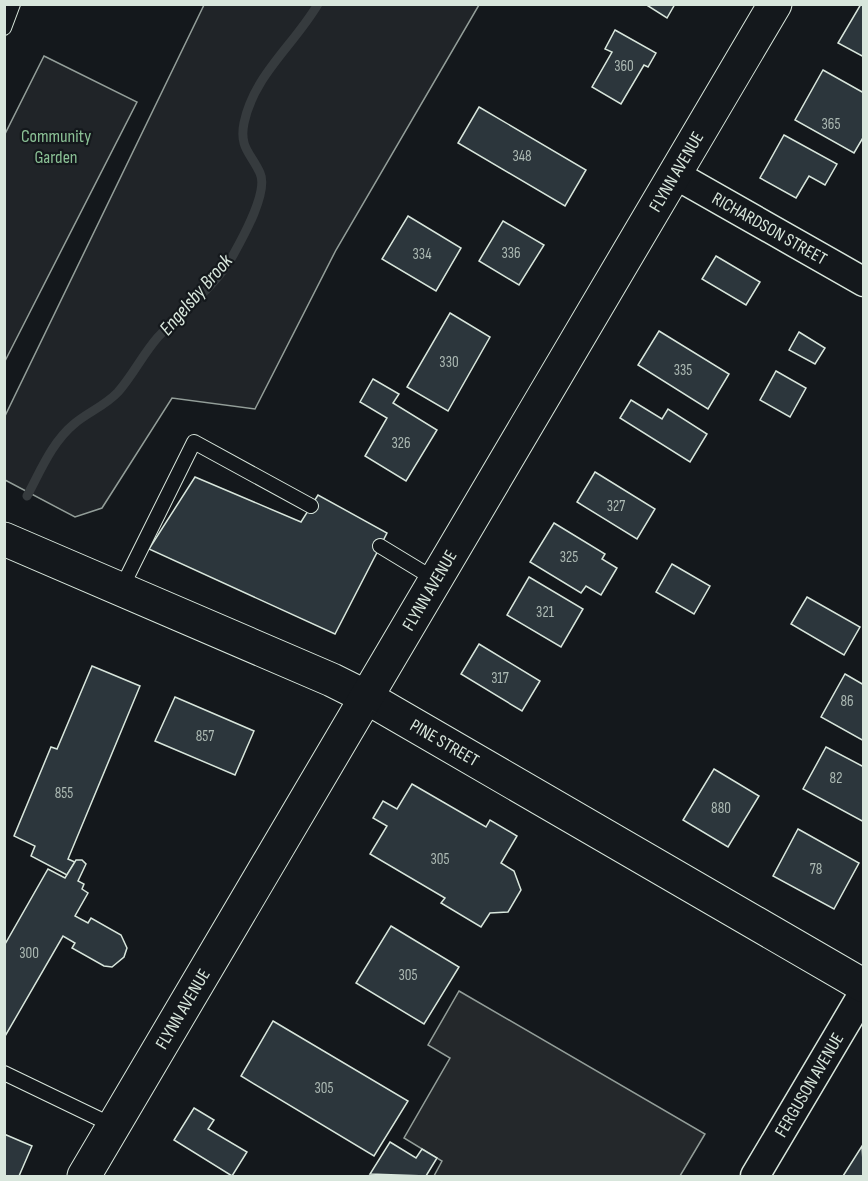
<svg xmlns="http://www.w3.org/2000/svg" width="868" height="1181" font-family="'Sofia Sans Condensed',sans-serif">
	<style>
		.green { fill: #202428; stroke: #939e99; stroke-width: 1.5 }
		.parking { fill: #24282b; stroke: #939e99; stroke-width: 1.5 }
		.lines { fill: none; stroke-linecap: round; stroke-linejoin: round }
		.stream { stroke: #363b3e; stroke-width: 9 }
		.building { fill: #2c363c; stroke: #d8e6dc; stroke-width: 1.5 }
		.lane-casing { stroke: #d8e6dc; stroke-width: 16 }
		.street-casing { stroke: #d8e6dc; stroke-width: 31 }
		.secondary-casing { stroke: #d8e6dc; stroke-width: 35 }
		.lane { stroke: #14181c; stroke-width: 14 }
		.street { stroke: #14181c; stroke-width: 28 }
		.secondary { stroke: #14181c; stroke-width: 33 }
		.labels { text-anchor: middle; dominant-baseline: central; stroke-width: 4.5; stroke-linejoin: round; paint-order: stroke }
		.number-label { font-size: 15px; fill: #adbab4 }
		.park-label { font-size: 18px; fill: #8ac095; stroke: #14181c }
		.street-label { font-size: 18px; fill: #d8e6dc; stroke: #14181c }
		.water-label { font-size: 20px; font-style: italic; fill: #d8e6dc; stroke: #14181c }
	</style>
	<rect width="100%" height="100%" fill="#14181c"/>
	<!-- green -->
	<g class="green">
		<path d="M 204,5 L 479,5 L 336,250 L 255,409 L 172,398 L 102,508 L 75,517 L 5,480 L 5,416 Z"/>
		<path d="M 44,56 L 137,102 L 5,361 L 5,134 Z"/>
	</g>
	<!-- parking -->
	<path class="parking" d="M 459,991 L 705,1134 L 680,1176 L 434,1176 L 442,1161 L 404,1138 L 450,1058 L 428,1045 Z"/>
	<g class="lines">
		<!-- stream -->
		<path class="stream" d="M 27,496 C 40,472 52,442 74,424 C 88,412 105,406 118,392 C 133,375 143,354 158,337 C 182,311 214,288 232,257 C 242,239 269,192 260,173 C 251,153 239,148 244,123 C 254,75 294,45 318,4"/>
	</g>
	<!-- building -->
	<g class="building">
		<path d="M 645,4 L 675,4 L 667,18 Z"/>
		<path d="M 861,4 L 864,6 L 864,57 L 838,43 Z"/>
		<path d="M 615,30 L 656,53 L 648,67 L 644,65 L 621,104 L 592,87 L 612,52 L 605,49 Z"/>
		<path d="M 823,70 L 864,93 L 864,136 L 854,153 L 795,120 Z"/>
		<path d="M 479,107 L 586,170 L 565,206 L 458,143 Z"/>
		<path d="M 784,135 L 837,164 L 825,185 L 809,176 L 796,198 L 760,178 Z"/>
		<path d="M 408,216 L 461,248 L 436,291 L 382,259 Z"/>
		<path d="M 503,221 L 544,245 L 519,285 L 479,261 Z"/>
		<path d="M 716,256 L 760,282 L 746,305 L 702,279 Z"/>
		<path d="M 450,313 L 490,337 L 448,411 L 407,387 Z"/>
		<path d="M 659,331 L 729,374 L 708,409 L 638,365 Z"/>
		<path d="M 799,332 L 825,348 L 815,364 L 789,350 Z"/>
		<path d="M 776,371 L 806,388 L 790,417 L 760,400 Z"/>
		<path d="M 373,379 L 399,394 L 393,403 L 437,430 L 406,481 L 365,456 L 387,418 L 360,402 Z"/>
		<path d="M 631,400 L 662,419 L 668,409 L 707,434 L 690,462 L 620,418 Z"/>
		<path d="M 595,472 L 655,509 L 637,539 L 577,502 Z"/>
		<path d="M 195,477 L 301,522 L 318,495 L 387,533 L 335,634 L 149,549 Z"/>
		<path d="M 554,523 L 605,554 L 602,559 L 617,568 L 601,595 L 586,586 L 581,593 L 530,562 Z"/>
		<path d="M 672,564 L 710,586 L 694,614 L 656,592 Z"/>
		<path d="M 529,577 L 583,609 L 561,647 L 507,615 Z"/>
		<path d="M 807,597 L 860,627 L 844,655 L 791,624 Z"/>
		<path d="M 479,644 L 540,681 L 522,711 L 461,674 Z"/>
		<path d="M 92,666 L 140,686 L 68,859 L 75,862 L 67,875 L 31,856 L 35,846 L 14,836 L 51,747 L 57,749 Z"/>
		<path d="M 845,674 L 864,685 L 864,741 L 821,717 Z"/>
		<path d="M 175,697 L 254,731 L 235,775 L 155,741 Z"/>
		<path d="M 826,747 L 864,767 L 864,822 L 803,789 Z"/>
		<path d="M 714,769 L 759,796 L 728,847 L 683,820 Z"/>
		<path d="M 412,784 L 486,827 L 490,820 L 517,836 L 501,863 L 514,871 L 521,890 L 508,912 L 490,913 L 481,927 L 441,903 L 445,898 L 370,854 L 387,826 L 373,818 L 383,801 L 397,809 Z"/>
		<path d="M 798,829 L 859,863 L 834,909 L 773,876 Z"/>
		<path d="M 76,860 L 82,860 L 86,864 L 78,881 L 84,884 L 82,889 L 88,893 L 75,916 L 88,923 L 91,918 L 121,935 L 127,948 L 124,957 L 112,967 L 104,966 L 72,948 L 75,943 L 63,936 L 4,1038 L 4,946 L 48,869 L 65,878 Z"/>
		<path d="M 391,926 L 459,967 L 424,1024 L 356,983 Z"/>
		<path d="M 273,1021 L 408,1101 L 374,1156 L 241,1076 Z"/>
		<path d="M 194,1108 L 214,1120 L 208,1129 L 247,1152 L 232,1176 L 174,1140 Z"/>
		<path d="M 4,1134 L 32,1146 L 19,1176 L 4,1176 Z"/>
		<path d="M 390,1142 L 416,1158 L 422,1149 L 437,1158 L 426,1176 L 370,1174 Z"/>
		<path d="M 862,1146 L 864,1176 L 843,1176 Z"/>
	</g>
	<g class="lines">
		<defs>
			<g id="lane">
				<path d="M 4,28 L 13,4"/>
				<path d="M 380,546 L 436,580"/>
				<path d="M 121,589 L 194,442 L 311,506"/>
				<path d="M 4,1073 L 114,1126"/>
			</g>
			<g id="street">
				<path id="s1" d="M 674,174 L 864,282"/>
				<path id="s2" d="M 755,1176 L 864,992"/>
			</g>
			<g id="secondary">
				<path id="s3" d="M 4,539 L 332,680 L 366,697 L 864,986"/>
				<path id="s4" d="M 84,1176 L 775,4"/>
			</g>
		</defs>
		<!-- lane casing -->
		<use href="#lane" class="lane-casing"/>
		<!-- street casing -->
		<use href="#street" class="street-casing"/>
		<!-- secondary casing -->
		<use href="#secondary" class="secondary-casing"/>
		<!-- lane -->
		<use href="#lane" class="lane"/>
		<!-- street -->
		<use href="#street" class="street"/>
		<!-- secondary -->
		<use href="#secondary" class="secondary"/>
	</g>
	<g class="labels">
		<!-- number labels -->
		<g class="number-label">
			<text x="624" y="66">360</text>
			<text x="831" y="124">365</text>
			<text x="522" y="156">348</text>
			<text x="511" y="253">336</text>
			<text x="422" y="254">334</text>
			<text x="449" y="362">330</text>
			<text x="683" y="370">335</text>
			<text x="401" y="443">326</text>
			<text x="616" y="506">327</text>
			<text x="569" y="557">325</text>
			<text x="545" y="612">321</text>
			<text x="500" y="678">317</text>
			<text x="847" y="701">86</text>
			<text x="205" y="736">857</text>
			<text x="836" y="778">82</text>
			<text x="64" y="793">855</text>
			<text x="721" y="808">880</text>
			<text x="440" y="859">305</text>
			<text x="816" y="869">78</text>
			<text x="29" y="953">300</text>
			<text x="408" y="975">305</text>
			<text x="324" y="1088">305</text>
		</g>
		<!-- park labels -->
		<g class="park-label">
			<text x="56" y="136">Community<tspan x="56" dy="21">Garden</tspan></text>
		</g>
		<!-- street labels -->
		<g class="street-label">
			<text stroke="none"><textPath href="#s4" startOffset="1166">FLYNN AVENUE</textPath></text>
			<text stroke="none"><textPath href="#s1" startOffset="110">RICHARDSON STREET</textPath></text>
			<text stroke="none"><textPath href="#s4" startOffset="680">FLYNN AVENUE</textPath></text>
			<text stroke="none"><textPath href="#s3" startOffset="486">PINE STREET</textPath></text>
			<text stroke="none"><textPath href="#s4" startOffset="194">FLYNN AVENUE</textPath></text>
			<text stroke="none"><textPath href="#s2" startOffset="106">FERGUSON AVENUE</textPath></text>
		</g>
		<!-- water labels -->
		<g class="water-label">
			<text transform="translate(196 295) rotate(-49)">Engelsby Brook</text>
		</g>
	</g>
	<!-- border -->
	<rect width="868" height="1181" fill="none" stroke="#d8e6dc" stroke-width="12"/>
</svg>
